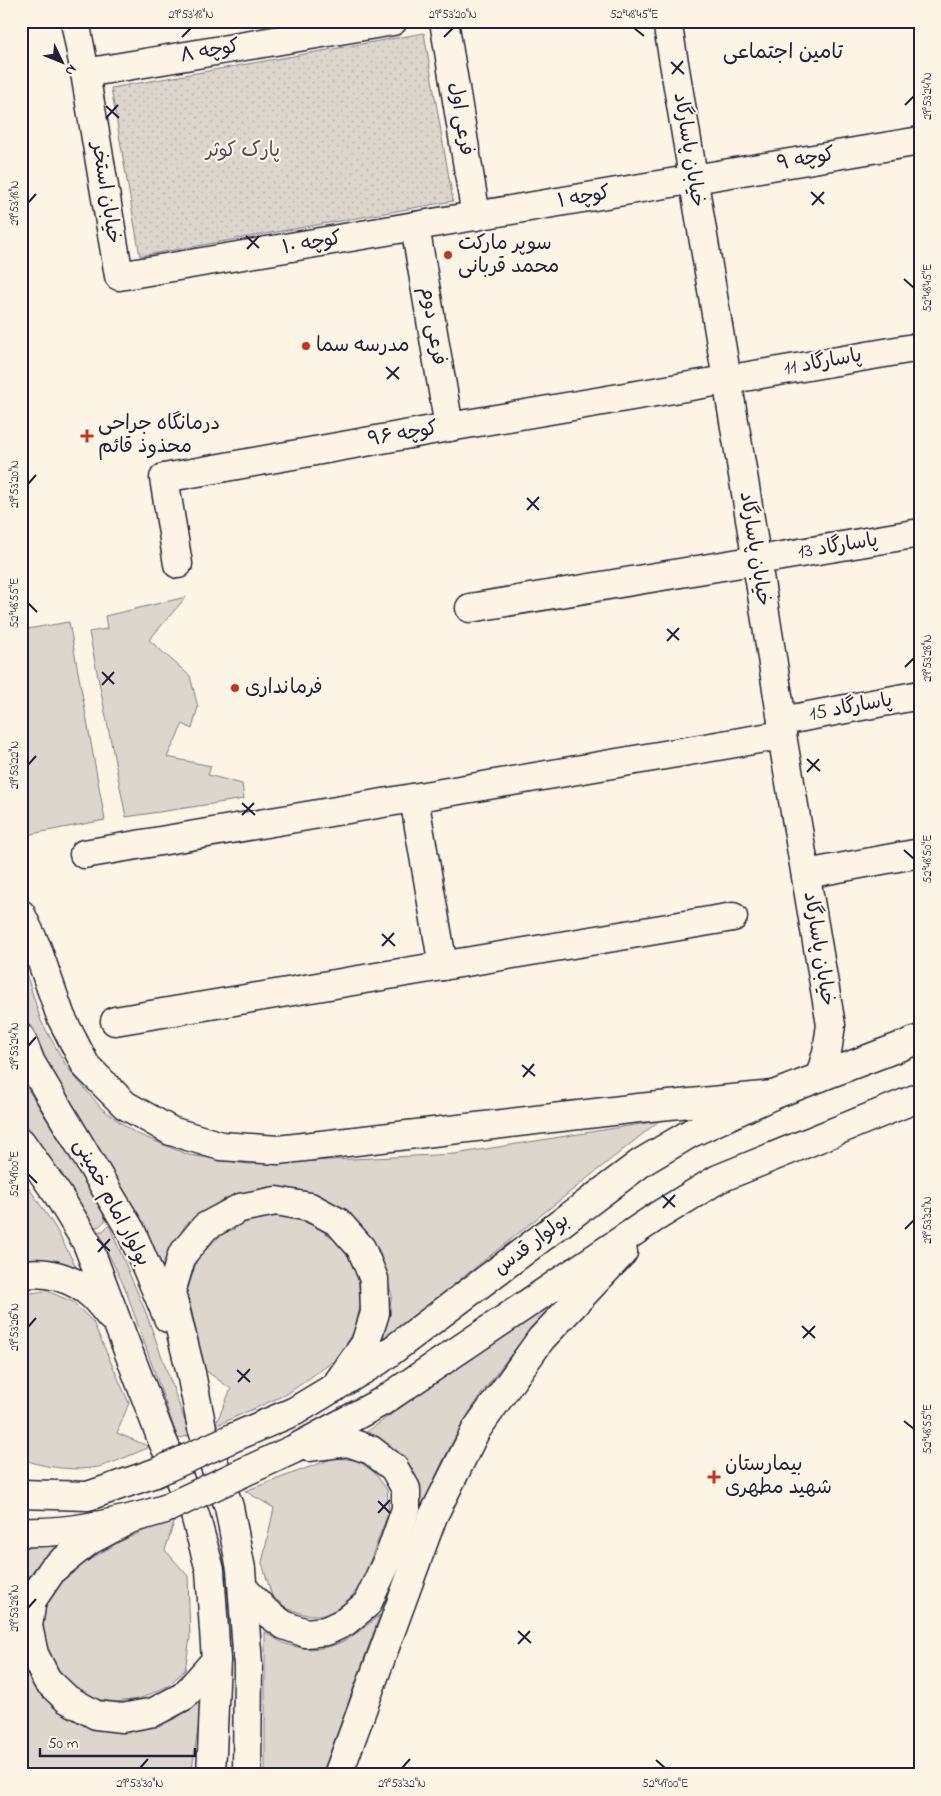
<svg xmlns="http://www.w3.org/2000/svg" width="941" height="1796" font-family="'Indie Flower','Playpen Sans Arabic',sans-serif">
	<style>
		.grass { fill: #dcd6cc; stroke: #7f7c84 }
		.park { fill: url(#park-dots); stroke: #7f7c84 }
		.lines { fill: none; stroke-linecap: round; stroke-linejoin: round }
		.minor-casing { stroke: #22223b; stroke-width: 31 }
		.major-casing { stroke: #22223b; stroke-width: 31 }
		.minor { stroke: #fcf5e5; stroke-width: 28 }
		.major { stroke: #fcf5e5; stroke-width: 28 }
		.major-bridge-casing { stroke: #22223b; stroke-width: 31; stroke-linecap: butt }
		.major-bridge { stroke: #fcf5e5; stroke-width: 28 }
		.ticks { fill: none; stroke: #22223b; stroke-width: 2 }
		.poi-dot { fill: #c8321e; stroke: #fcf5e5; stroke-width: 2 }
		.labels { text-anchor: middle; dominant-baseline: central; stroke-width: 4.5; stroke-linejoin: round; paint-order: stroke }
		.street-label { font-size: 20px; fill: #22223b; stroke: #fcf5e5 }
		.park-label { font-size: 20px; fill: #504f5f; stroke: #fcf5e5 }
		.poi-label { font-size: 20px; fill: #22223b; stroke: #fcf5e5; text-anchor: start }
		.neighbourhood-label { font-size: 21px; fill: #22223b; stroke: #fcf5e5 }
		.neatline { fill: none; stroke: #22223b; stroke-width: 2 }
		.ticks-label { font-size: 12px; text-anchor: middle; fill: #22223b }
	</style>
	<defs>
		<pattern id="park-dots" width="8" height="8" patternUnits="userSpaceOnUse" patternTransform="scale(1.25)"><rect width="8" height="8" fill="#dcd6cc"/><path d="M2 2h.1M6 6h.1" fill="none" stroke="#bcb7b0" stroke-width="1.8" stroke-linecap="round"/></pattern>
	</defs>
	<rect width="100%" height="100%" fill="#fcf5e5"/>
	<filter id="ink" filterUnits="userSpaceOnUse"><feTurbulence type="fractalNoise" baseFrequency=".02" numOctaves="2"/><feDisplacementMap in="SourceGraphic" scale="10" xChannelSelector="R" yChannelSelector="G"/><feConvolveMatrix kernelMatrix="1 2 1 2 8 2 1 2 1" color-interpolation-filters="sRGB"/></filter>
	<g filter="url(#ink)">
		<!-- grass -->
		<g class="grass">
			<path d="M 186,597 L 149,640 L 190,676 L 198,707 L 192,729 L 183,724 L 167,757 L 211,766 L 208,775 L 242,784 L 244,799 L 126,817 L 89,632 L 107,629 L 105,616 Z"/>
			<path d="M 69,622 L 105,820 L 26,835 L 21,815 L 21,630 Z"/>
			<path d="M 21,957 L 41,1021 L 67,1067 L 101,1108 L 135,1133 L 189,1155 L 248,1164 L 455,1154 L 659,1121 L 382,1342 L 392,1296 L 379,1250 L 351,1215 L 309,1193 L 267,1187 L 221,1201 L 185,1225 L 159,1279 L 21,1026 Z"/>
			<path d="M 21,1078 L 105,1214 L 105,1221 L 98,1227 L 92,1227 L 86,1220 L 21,1116 Z"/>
			<path d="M 21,1176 L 55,1227 L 81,1276 L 21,1265 Z"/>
			<path d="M 284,1215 L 316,1226 L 335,1240 L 349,1257 L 358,1278 L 361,1303 L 354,1332 L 338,1358 L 287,1394 L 215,1426 L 231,1389 L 205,1370 L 187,1291 L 198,1257 L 225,1231 L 256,1218 Z"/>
			<path d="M 109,1225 L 146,1313 L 190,1435 L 178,1439 L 125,1288 L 110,1257 L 93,1232 L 103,1231 Z"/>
			<path d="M 567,1288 C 533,1327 499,1366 471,1410 C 450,1443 434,1480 418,1516 L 364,1434 Z"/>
			<path d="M 47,1291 L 73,1302 L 93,1322 L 129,1403 L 117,1433 L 150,1447 C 135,1453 119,1461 102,1466 C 81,1472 41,1468 21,1458 L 21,1294 Z"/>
			<path d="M 334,1458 L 357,1460 L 374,1472 L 387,1490 L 389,1511 L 361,1585 L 344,1605 L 325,1615 L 307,1615 L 288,1609 L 272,1596 L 262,1563 L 274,1508 L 245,1491 Z"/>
			<path d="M 176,1516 L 165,1550 L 188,1576 L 190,1638 L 185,1670 L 168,1686 L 139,1699 L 116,1702 L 94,1699 L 73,1686 L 55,1666 L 44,1644 L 43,1615 L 52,1592 L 74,1569 L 119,1542 Z"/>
			<path d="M 68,1541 C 45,1556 33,1566 21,1591 L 21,1542 Z"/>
			<path d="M 380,1615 L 322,1775 L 265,1775 L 265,1632 C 272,1636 281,1643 289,1645 C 329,1657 351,1638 380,1615 Z"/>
			<path d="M 21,1656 L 53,1704 L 79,1721 L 105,1730 L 143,1729 L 177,1718 L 203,1697 L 191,1775 L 27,1775 L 21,1760 Z"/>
		</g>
		<!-- park -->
		<path class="park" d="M 424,33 L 453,201 L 140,256 L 111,88 Z"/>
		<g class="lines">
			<defs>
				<g id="minor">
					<path d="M 75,21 L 85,73 L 119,276 L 920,141"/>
					<path d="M 444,21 L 476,216"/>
					<path d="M 667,21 L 745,487 L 782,721 L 782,735 L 831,1025 L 827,1052 L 820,1077"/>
					<path d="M 85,73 L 393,21"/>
					<path d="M 415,226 L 449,427"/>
					<path d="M 178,564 L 164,478 L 449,427 L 920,347"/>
					<path d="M 470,608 L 920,533"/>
					<path d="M 782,721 L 920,695"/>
					<path d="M 414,798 L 443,966"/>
					<path d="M 84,854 L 782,735"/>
					<path d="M 806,874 L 920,853"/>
					<path d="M 115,1021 L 733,917"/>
				</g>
				<g id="major">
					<path d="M 21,914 L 37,948 L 61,1017 L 86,1066 L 125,1105 L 171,1131 L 221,1146 L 278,1150 L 639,1108 L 773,1095"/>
					<path d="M 21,1038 L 31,1063 L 131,1231 L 168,1318"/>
					<path d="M 21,1142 L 58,1195 L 87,1243 L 161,1437 L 195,1515 L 210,1570 L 216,1660 L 211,1775"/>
					<path d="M 21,1275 C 46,1269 75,1279 93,1296 C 100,1303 105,1310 111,1317"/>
					<path d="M 230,1439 L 295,1411 L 378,1361 L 642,1162 L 691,1133 L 773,1095 L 920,1039"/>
					<path d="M 242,1473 L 294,1449 L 383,1401 L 656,1217 L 718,1179 L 920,1097"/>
					<path d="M 21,1494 L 88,1496 L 155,1473"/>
					<path d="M 126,1521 L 90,1540 L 53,1569 L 32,1600 L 28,1626 L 34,1654 L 47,1680 L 67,1699 L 96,1715 L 122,1718 L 154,1712 L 184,1696 L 216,1660"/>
					<path d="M 21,1532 C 70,1534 119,1523 165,1509"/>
					<path d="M 243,1588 L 266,1612 L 284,1625 L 306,1633 L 326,1631 L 345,1622 L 367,1604 L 390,1555 L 406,1509 L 406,1489 L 394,1468 L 371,1450 L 348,1442 L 308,1447"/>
					<path d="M 247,1775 L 248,1665 L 241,1569 L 229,1507 L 202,1428 L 191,1373 L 171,1292 L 182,1255 L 205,1227 L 240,1208 L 276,1201 L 310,1207 L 338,1222 L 361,1248 L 374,1279 L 375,1313 L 365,1344 L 334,1388"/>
					<path d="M 338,1775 L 433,1516 L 476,1430 L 541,1339 L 623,1252"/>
				</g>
			</defs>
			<!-- minor casing -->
			<use href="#minor" class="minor-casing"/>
			<!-- major casing -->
			<use href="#major" class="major-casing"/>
			<!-- minor -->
			<use href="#minor" class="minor"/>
			<!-- major -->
			<use href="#major" class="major"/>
			<defs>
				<g id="major-bridge">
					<path d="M 155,1473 L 230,1439"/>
					<path d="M 165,1509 L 242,1473"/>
				</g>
			</defs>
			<!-- major-bridge casing -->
			<use href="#major-bridge" class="major-bridge-casing"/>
			<!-- major-bridge -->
			<use href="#major-bridge" class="major-bridge"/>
		</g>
	</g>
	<!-- ticks -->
	<path class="ticks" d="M 634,28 L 644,36M 182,37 L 191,28M 444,37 L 453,28M 671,62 L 684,74M 672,74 L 683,61M 905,105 L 914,96M 106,106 L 119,118M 106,118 L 118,105M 811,192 L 824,204M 28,203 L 36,194M 812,205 L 824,192M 246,236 L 259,248M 247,249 L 259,236M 904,279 L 914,288M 386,367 L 399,379M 387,379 L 399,367M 28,484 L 36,475M 527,498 L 539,510M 527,510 L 539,497M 28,603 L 37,612M 667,629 L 679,640M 667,641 L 679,628M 905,667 L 914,658M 102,672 L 114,684M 102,685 L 114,672M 807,759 L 820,771M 28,765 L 36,756M 807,772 L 819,759M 242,803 L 255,815M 242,815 L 254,803M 904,850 L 914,859M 382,934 L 395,946M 382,946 L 394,933M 28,1046 L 36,1037M 522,1065 L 535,1076M 523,1077 L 534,1064M 28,1174 L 37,1183M 662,1195 L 675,1207M 663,1208 L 675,1195M 905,1229 L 914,1220M 97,1239 L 110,1251M 98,1252 L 110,1239M 802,1326 L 815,1338M 28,1327 L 36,1318M 803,1338 L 815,1326M 237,1370 L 250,1382M 238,1382 L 250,1369M 904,1421 L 914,1429M 378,1501 L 390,1513M 378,1513 L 390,1500M 28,1608 L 36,1599M 518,1631 L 531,1643M 518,1644 L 530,1631M 656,1760 L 665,1768M 140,1768 L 148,1759M 402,1768 L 410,1759"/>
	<!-- markers -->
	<g class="poi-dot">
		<circle cx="448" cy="255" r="5"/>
		<circle cx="306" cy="346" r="5"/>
		<path d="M84.5 428.5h5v5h5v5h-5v5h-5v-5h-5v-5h5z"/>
		<circle cx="235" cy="688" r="5"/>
		<path d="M711.5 1469.5h5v5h5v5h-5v5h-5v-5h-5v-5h5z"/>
	</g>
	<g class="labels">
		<!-- street labels -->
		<g class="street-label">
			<text transform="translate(210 52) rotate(-10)">کوچه ۸</text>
			<text transform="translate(460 119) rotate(81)">فرعی اول</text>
			<text transform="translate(688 150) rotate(81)">خیابان پاسارگاد</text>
			<text transform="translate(806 160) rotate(-10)">کوچه ۹</text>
			<text transform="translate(105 193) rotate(81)">خیابان استخر</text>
			<text transform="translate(584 198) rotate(-10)">کوچه ۱</text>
			<text transform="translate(312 244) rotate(-10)">کوچه ۱۰</text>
			<text transform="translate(432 326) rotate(81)">فرعی دوم</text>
			<text transform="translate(823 363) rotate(-10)">پاسارگاد 11</text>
			<text transform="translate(403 435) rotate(-10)">کوچه ۹۶</text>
			<text transform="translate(838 547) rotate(-9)">پاسارگاد 13</text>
			<text transform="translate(754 549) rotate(81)">خیابان پاسارگاد</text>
			<text transform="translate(851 708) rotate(-10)">پاسارگاد 15</text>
			<text transform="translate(818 949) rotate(81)">خیابان پاسارگاد</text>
			<text transform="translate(111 1203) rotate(62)">بولوار امام خمینی</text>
			<text transform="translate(532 1245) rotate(-37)">بولوار قدس</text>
		</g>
		<!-- park labels -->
		<g class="park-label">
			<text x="243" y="151">پارک کوثر</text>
		</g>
		<!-- poi labels -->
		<g class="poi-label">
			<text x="458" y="244">سوپر مارکت<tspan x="458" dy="23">محمد قربانی</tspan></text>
			<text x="316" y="346">مدرسه سما</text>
			<text x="98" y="424">درمانگاه جراحی<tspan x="98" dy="23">محذوذ قائم</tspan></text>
			<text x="245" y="688">فرمانداری</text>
			<text x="725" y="1465">بیمارستان<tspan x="725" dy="23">شهید مطهری</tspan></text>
		</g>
		<!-- neighbourhood labels -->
		<g class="neighbourhood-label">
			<text x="783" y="53">تامین اجتماعی</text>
		</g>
	</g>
	<!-- margin -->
	<rect width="941" height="1796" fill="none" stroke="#fcf5e5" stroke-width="55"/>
	<!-- north arrow -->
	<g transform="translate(62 62) rotate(133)" stroke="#fcf5e5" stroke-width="4" paint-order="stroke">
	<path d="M0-4L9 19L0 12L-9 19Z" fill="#22223b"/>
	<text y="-8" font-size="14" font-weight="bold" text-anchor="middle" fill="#22223b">N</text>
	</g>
	<!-- scale -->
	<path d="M40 1748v8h155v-8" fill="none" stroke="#22223b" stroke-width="2.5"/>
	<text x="48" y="1748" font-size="15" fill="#22223b" stroke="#fcf5e5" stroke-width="4" paint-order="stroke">50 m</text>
	<rect x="28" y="28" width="886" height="1740" class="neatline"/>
	<g class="ticks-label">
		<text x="191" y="18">29°53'18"N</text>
		<text x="453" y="18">29°53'20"N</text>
		<text x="634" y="18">52°48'45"E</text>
		<text transform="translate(927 96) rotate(-90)" y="4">29°53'24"N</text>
		<text transform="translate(14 203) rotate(-90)" y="4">29°53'18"N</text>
		<text transform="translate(927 288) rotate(-90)" y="4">52°48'45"E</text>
		<text transform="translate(14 484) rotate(-90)" y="4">29°53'20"N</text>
		<text transform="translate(14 603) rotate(-90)" y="4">52°48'55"E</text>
		<text transform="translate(927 658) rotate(-90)" y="4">29°53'28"N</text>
		<text transform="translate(14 765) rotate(-90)" y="4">29°53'22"N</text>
		<text transform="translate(927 859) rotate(-90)" y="4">52°48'50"E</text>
		<text transform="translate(14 1046) rotate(-90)" y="4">29°53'24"N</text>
		<text transform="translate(14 1174) rotate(-90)" y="4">52°49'00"E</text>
		<text transform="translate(927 1220) rotate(-90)" y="4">29°53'32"N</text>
		<text transform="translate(14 1327) rotate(-90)" y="4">29°53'26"N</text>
		<text transform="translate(927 1429) rotate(-90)" y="4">52°48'55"E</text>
		<text transform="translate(14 1608) rotate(-90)" y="4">29°53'28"N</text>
		<text x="140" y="1787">29°53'30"N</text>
		<text x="402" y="1787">29°53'32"N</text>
		<text x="665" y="1787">52°49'00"E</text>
	</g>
</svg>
